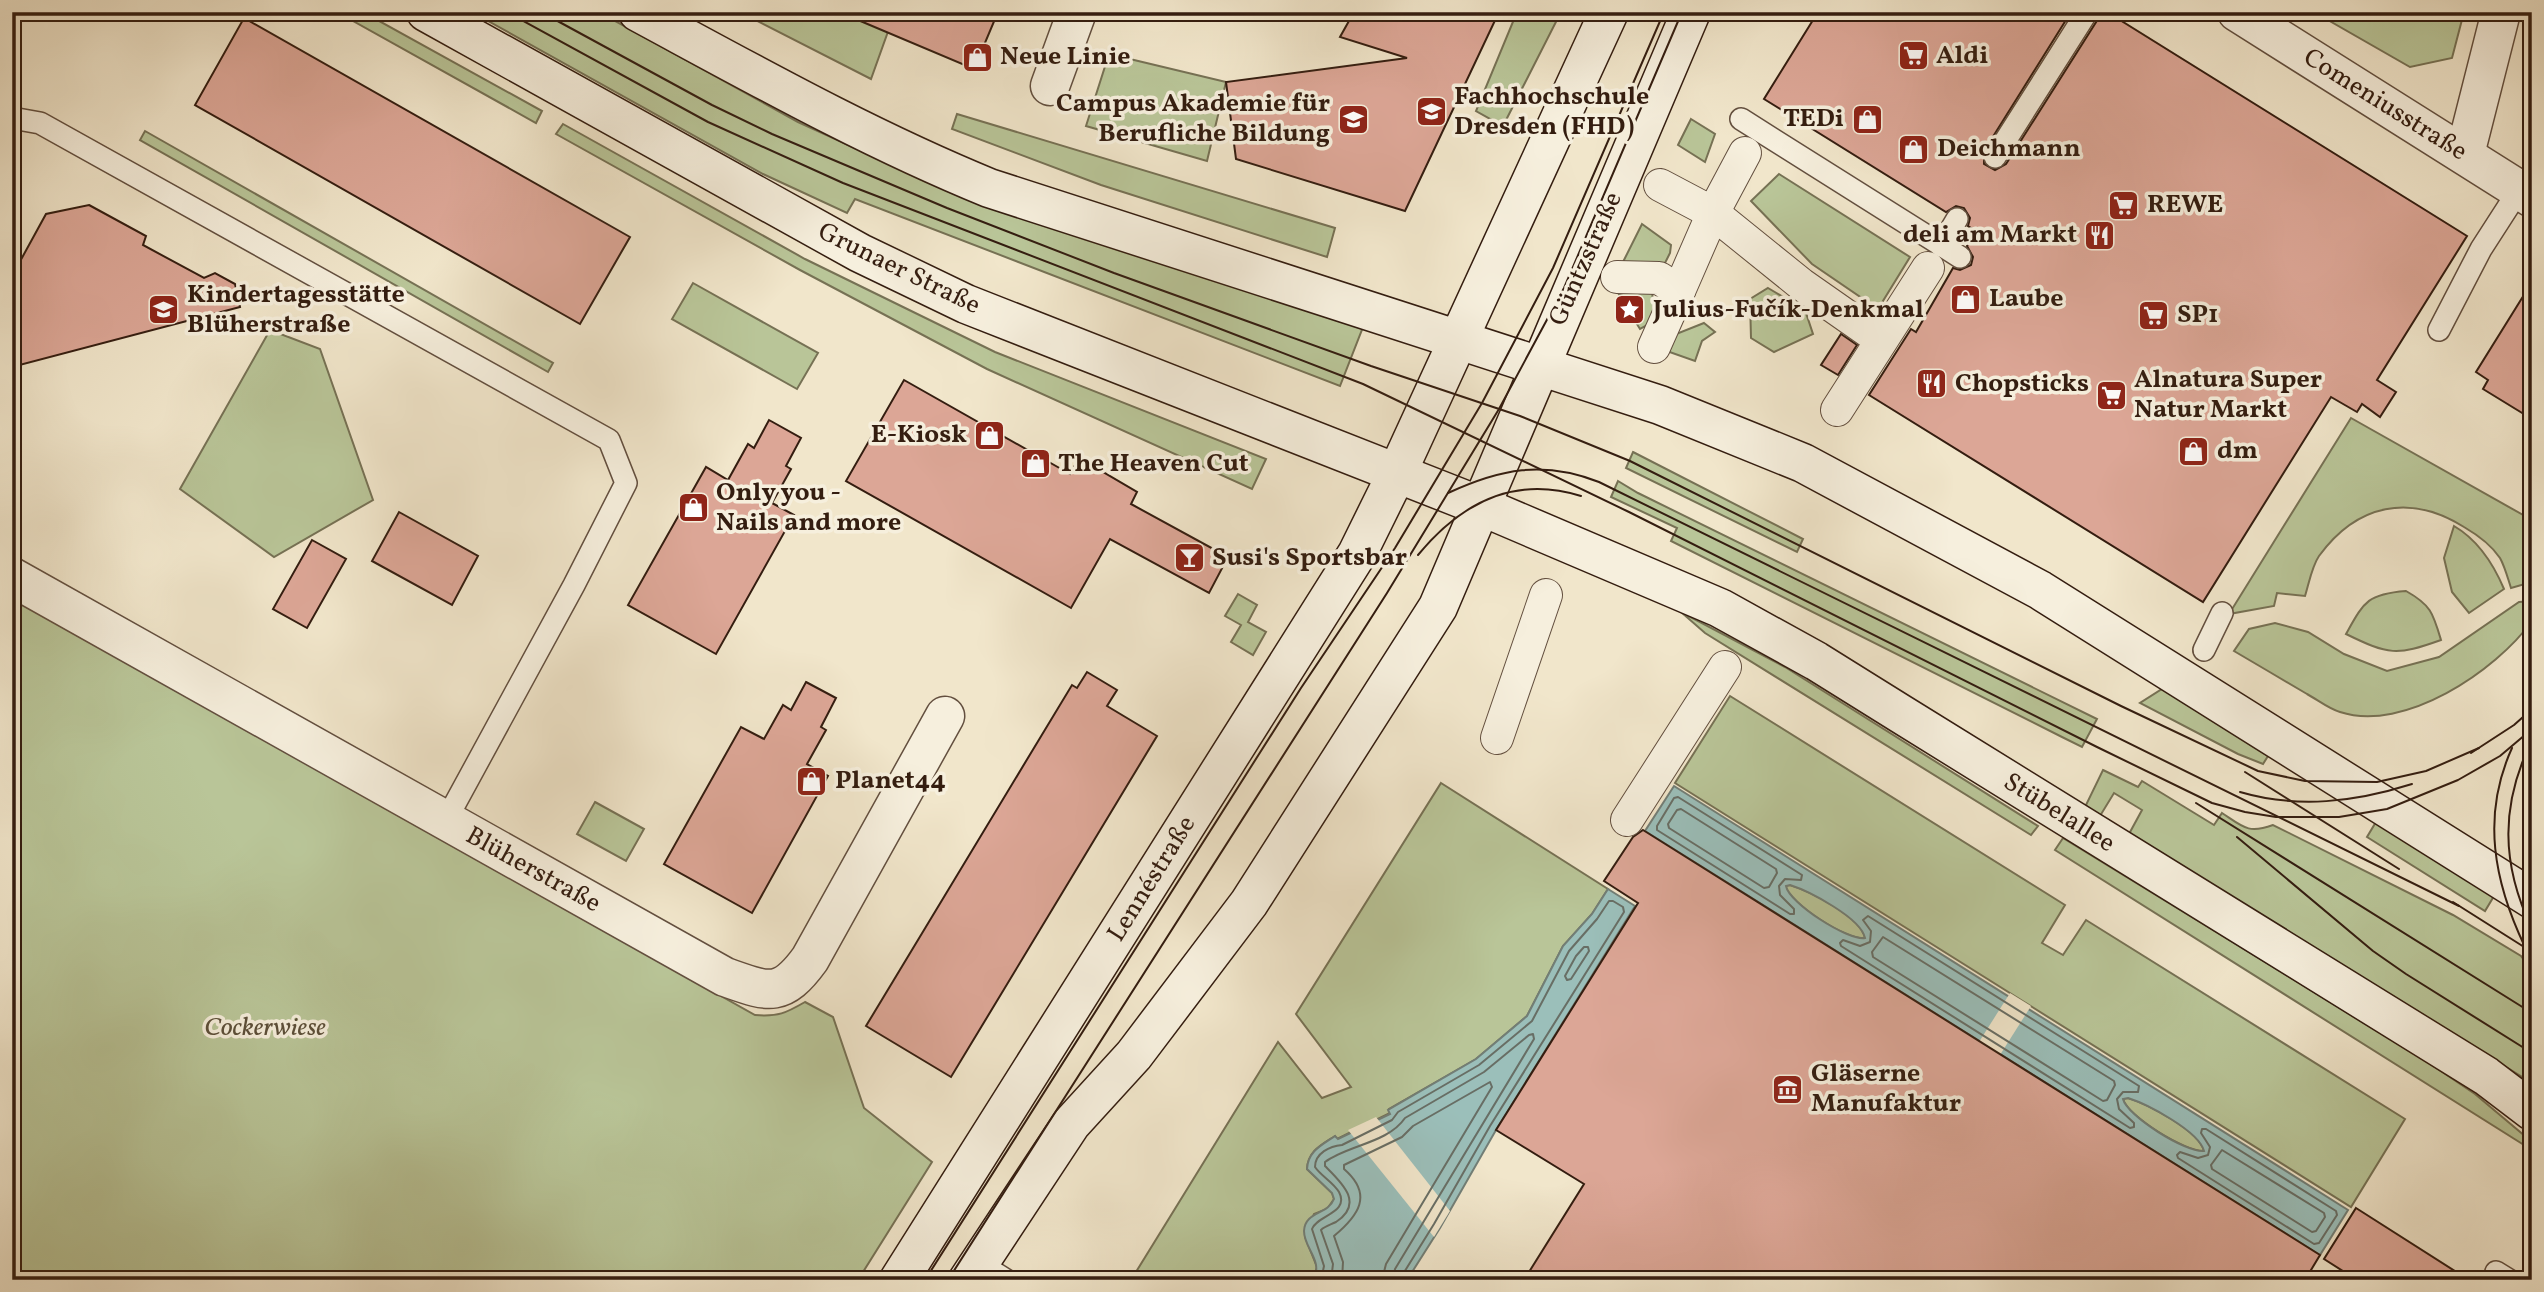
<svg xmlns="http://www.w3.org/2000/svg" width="2544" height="1292" font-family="Vollkorn,serif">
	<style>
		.green { fill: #b9c598; stroke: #767154; stroke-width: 2 }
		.water { fill: #9bbfba; stroke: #727e76; stroke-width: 2; fill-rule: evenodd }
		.pier { fill: #f1e6cb }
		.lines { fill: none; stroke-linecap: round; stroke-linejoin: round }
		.shore { stroke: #686e65; stroke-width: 2 }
		.building { fill: #dca696; stroke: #341d10; stroke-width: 2 }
		.service-casing { stroke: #634f3f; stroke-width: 24 }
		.pedestrian-casing { stroke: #634f3f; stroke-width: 34 }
		.minor-casing { stroke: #634f3f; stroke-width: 41 }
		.secondary-casing { stroke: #341d10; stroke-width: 41 }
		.service { stroke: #f6efdd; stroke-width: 21 }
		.pedestrian { stroke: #f6efdd; stroke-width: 32 }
		.minor { stroke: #f6efdd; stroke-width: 38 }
		.secondary { stroke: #f6efdd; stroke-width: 38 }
		.tram { stroke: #341d10; stroke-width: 2 }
		.labels { text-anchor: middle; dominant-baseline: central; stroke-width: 7; stroke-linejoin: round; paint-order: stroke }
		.poi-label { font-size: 26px; font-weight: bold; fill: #341d10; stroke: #f6efdd; text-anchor: start }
		.street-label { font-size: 26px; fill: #341d10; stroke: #f6efdd }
		.park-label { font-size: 26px; font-style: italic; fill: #5c4f39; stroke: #f6efdd }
	</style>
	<rect width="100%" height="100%" fill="#f1e6cb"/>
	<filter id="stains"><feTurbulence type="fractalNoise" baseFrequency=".00286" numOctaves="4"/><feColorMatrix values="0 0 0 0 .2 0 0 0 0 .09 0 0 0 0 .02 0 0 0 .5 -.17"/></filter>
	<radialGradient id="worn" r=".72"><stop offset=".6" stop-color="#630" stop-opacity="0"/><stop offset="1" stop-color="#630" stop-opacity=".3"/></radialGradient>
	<!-- green -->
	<g class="green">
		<path d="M 337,12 L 363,12 L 542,111 L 536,123 Z"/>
		<path d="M 472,12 L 599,12 L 798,122 L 923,179 L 1363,327 L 1340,386 L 855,199 L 847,213 L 763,174 Z"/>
		<path d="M 740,12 L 895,12 L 871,79 Z"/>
		<path d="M 1517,12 L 1561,12 L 1503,126 L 1476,111 Z"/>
		<path d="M 2314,12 L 2464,12 L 2452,58 L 2410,67 Z"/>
		<path d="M 1109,54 L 1226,82 L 1207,161 L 1086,126 Z"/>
		<path d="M 957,114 L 1335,228 L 1327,257 L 1101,185 L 952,129 Z"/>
		<path d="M 1691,119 L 1715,134 L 1705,162 L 1678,145 Z"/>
		<path d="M 563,124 L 805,259 L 995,352 L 1266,459 L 1252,489 L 987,369 L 800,270 L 556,134 Z"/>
		<path d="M 145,131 L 553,363 L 548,372 L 140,140 Z"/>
		<path d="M 1779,174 L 1910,257 L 1878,309 L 1812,264 L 1751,201 Z"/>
		<path d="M 1642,224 L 1671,245 L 1670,253 L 1663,267 L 1623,262 Z"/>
		<path d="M 693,283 L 818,353 L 797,389 L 672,319 Z"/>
		<path d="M 1636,286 L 1652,291 L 1655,321 L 1640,329 L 1619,295 Z"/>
		<path d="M 1768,288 L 1805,310 L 1813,334 L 1774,352 L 1751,338 L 1750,299 Z"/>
		<path d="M 1704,323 L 1715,332 L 1702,341 L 1695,361 L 1661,349 L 1671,336 Z"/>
		<path d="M 270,330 L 320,349 L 373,500 L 274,557 L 180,489 Z"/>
		<path d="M 2351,418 L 2532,520 L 2532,582 L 2511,588 C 2508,579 2505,567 2500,558 C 2492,546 2476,534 2464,527 C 2410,493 2357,504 2319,556 C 2312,566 2309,583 2305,596 L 2277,593 L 2274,606 L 2229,614 Z"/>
		<path d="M 1633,452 L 1803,539 L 1797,552 L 1626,468 Z"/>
		<path d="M 1618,481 L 1638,493 L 2097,719 L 2082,747 L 2062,737 L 1671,541 L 1677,528 L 1611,497 Z"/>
		<path d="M 2454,526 C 2478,540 2493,563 2504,589 L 2469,613 L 2452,592 L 2444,558 Z"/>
		<path d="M 2406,591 C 2431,605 2433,613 2441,640 C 2396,656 2389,655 2346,634 C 2364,602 2367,594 2406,591 Z"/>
		<path d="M 1238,594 L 1257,605 L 1248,622 L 1266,632 L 1253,655 L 1231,642 L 1241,625 L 1225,616 Z"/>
		<path d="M 12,598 L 755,1015 C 778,1017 786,1013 805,1002 L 833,1017 L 864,1108 L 932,1162 L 858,1280 L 12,1280 Z"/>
		<path d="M 2532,601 L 2532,621 C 2496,671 2404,733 2340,712 C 2329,709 2318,700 2307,694 C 2283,680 2258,665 2234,651 L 2249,629 L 2275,623 L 2308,632 L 2344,654 L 2387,671 L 2439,657 L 2519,602 Z"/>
		<path d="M 1681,612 L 1785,667 L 2038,826 L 2031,835 L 1705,633 Z"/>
		<path d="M 2162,689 L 2268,756 L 2263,764 L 2238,754 L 2140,703 Z"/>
		<path d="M 1730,696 L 2065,905 L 2042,943 L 2063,955 L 2086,920 L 2405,1119 L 2351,1207 L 1675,783 Z"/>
		<path d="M 2103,770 L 2138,787 L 2142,781 L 2214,825 L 2222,813 C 2243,827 2248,834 2273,825 L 2453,915 L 2521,956 L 2532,971 L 2532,1083 L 2129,834 L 2142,810 L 2114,793 L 2100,816 L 2085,807 Z"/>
		<path d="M 1441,783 L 1608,889 L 1592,914 L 1563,946 L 1527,1016 L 1476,1059 L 1389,1109 L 1390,1113 L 1337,1139 L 1335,1136 C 1321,1145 1308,1151 1307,1169 L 1332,1193 L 1334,1199 L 1327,1209 L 1314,1214 L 1305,1237 L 1317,1267 L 1313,1280 L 1131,1280 L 1278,1042 L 1322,1098 L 1351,1087 L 1296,1014 Z"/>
		<path d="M 595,802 L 644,829 L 626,861 L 577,834 Z"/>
		<path d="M 2376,822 L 2494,896 L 2485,911 L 2367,837 Z"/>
		<path d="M 2063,838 L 2423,1059 L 2475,1094 L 2532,1142 L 2532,1150 L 2055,850 Z"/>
		<path d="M 1790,885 C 1810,891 1861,917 1865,938 C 1847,941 1791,904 1785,886 Z"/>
		<path d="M 2128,1098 C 2148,1104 2199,1131 2204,1151 C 2186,1152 2128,1117 2123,1099 Z"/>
	</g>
	<!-- water -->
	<g class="water">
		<path d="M 1674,786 L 2348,1210 L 2320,1255 L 1645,831 ZM 1790,885 C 1809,891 1861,918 1865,938 C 1848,941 1789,903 1786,886 ZM 2128,1098 C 2147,1104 2199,1131 2204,1151 C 2186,1153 2127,1116 2123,1099 Z"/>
		<path d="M 1608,889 L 1635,906 L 1496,1130 L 1440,1228 L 1407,1280 L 1313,1280 C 1324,1261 1304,1249 1304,1231 C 1305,1211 1328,1215 1334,1199 L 1332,1193 L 1307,1169 C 1308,1151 1322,1145 1335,1136 L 1338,1139 L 1390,1114 L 1388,1110 L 1476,1059 L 1527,1016 L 1563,946 L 1592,914 Z"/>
	</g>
	<!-- pier -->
	<g class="pier">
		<path d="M 2010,993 L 2031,1006 L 2000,1055 L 1979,1042 Z"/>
		<path d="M 1376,1117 L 1450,1211 L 1434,1237 L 1348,1130 Z"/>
	</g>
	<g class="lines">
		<!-- shore -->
		<g class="shore">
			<path d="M 1678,797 L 1802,875 L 1801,880 L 1785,879 L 1779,886 L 1780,895 L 1794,909 L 1794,914 L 1790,914 L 1657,830 L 1657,826 L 1674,798 Z"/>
			<path d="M 1681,809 L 1776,869 L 1777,873 L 1769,887 L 1764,888 L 1669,828 L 1668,824 L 1677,810 Z"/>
			<path d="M 1868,916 L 2139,1086 L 2138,1092 L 2123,1092 L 2117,1099 L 2119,1109 L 2134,1123 L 2134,1127 L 2130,1128 L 1841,946 L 1840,943 L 1843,940 L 1860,946 L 1870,942 L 1871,931 L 1863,920 Z"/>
			<path d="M 1883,937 L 2114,1081 L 2115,1085 L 2107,1100 L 2103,1101 L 1873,957 L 1872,952 Z"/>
			<path d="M 1584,947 L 1588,947 L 1589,951 L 1571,979 L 1567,980 L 1565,976 L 1576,956 Z"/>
			<path d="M 2202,1129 L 2206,1129 L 2336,1211 L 2337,1215 L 2319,1243 L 2314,1244 L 2178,1158 L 2177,1155 L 2180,1152 L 2198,1158 L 2208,1155 L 2210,1147 L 2201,1133 Z"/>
			<path d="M 2222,1150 L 2324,1213 L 2325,1217 L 2316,1231 L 2312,1232 L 2212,1169 L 2211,1165 Z"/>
			<path d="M 1321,1280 L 1324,1266 L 1312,1229 C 1317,1215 1350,1213 1339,1192 C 1333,1182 1321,1176 1315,1167 C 1315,1153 1330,1146 1342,1145 L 1392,1120 L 1398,1112 L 1479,1065 L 1532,1021 L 1569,951 L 1597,919 L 1609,901 L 1613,901 L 1623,907 L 1624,912 L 1490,1126 L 1434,1224 L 1403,1274 L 1402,1280"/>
			<path d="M 1331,1280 L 1333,1264 L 1321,1230 C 1325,1226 1330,1225 1336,1222 C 1365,1203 1341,1182 1325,1166 L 1325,1162 C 1348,1145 1388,1143 1405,1118 L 1484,1072 L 1529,1035 L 1533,1034 L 1534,1039 L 1395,1269 L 1393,1280"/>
			<path d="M 1342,1280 L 1343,1262 L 1334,1236 C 1358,1216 1374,1195 1344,1169 L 1344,1165 L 1402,1137 L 1413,1126 L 1490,1082 L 1492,1087 L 1386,1264 L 1382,1280"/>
		</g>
	</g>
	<!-- building -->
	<g class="building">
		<path d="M 839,12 L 998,12 L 974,69 Z"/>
		<path d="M 1354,12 L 1499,12 L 1405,211 L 1236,159 L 1226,82 L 1407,58 L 1340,37 Z"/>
		<path d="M 1818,12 L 2071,12 L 1984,151 L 1984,164 L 1995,170 L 2006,164 L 2098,19 L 2100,12 L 2107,12 L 2467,236 L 2377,380 L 2396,392 L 2380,417 L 2362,404 L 2357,412 L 2331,397 L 2203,602 L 1869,395 L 1911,329 L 1916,332 L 1953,268 L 1960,270 L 1971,265 L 1973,257 L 1967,246 L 1976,231 L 1968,226 L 1970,218 L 1964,208 L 1956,206 L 1946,212 L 1764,99 Z"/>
		<path d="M 244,18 L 630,237 L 580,324 L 195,105 Z"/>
		<path d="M 89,205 L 146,236 L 143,245 L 204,278 L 215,273 L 235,284 L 240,307 L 12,367 L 12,276 L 46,214 Z"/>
		<path d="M 2532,282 L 2532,419 L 2483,389 L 2488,380 L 2476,372 Z"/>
		<path d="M 1841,334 L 1857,345 L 1838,375 L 1821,365 Z"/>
		<path d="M 904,380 L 1070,474 L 1079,458 L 1137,492 L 1131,504 L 1228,557 L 1209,593 L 1110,539 L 1071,608 L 846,481 Z"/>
		<path d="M 769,420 L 801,438 L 786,466 L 791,469 L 772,503 L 794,515 L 716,654 L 628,605 L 706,467 L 728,480 L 748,444 L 754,448 Z"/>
		<path d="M 399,512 L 478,556 L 452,605 L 372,561 Z"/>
		<path d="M 312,540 L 346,559 L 307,628 L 273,609 Z"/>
		<path d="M 1087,672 L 1117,690 L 1107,706 L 1157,736 L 951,1077 L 866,1026 L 1072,685 L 1077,688 Z"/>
		<path d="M 806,682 L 836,698 L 821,727 L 826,730 L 807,764 L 828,776 L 752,913 L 664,864 L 741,727 L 764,739 L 783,705 L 791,710 Z"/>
		<path d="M 1643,830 L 2320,1255 L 2305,1280 L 1524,1280 L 1584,1184 L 1496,1130 L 1638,903 L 1604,881 L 1633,837 Z"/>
		<path d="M 2356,1208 L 2469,1280 L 2357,1280 L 2324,1259 Z"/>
	</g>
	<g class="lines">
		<defs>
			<g id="service">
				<path d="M 12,118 L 40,123 L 609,440 L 626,483 L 574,585 L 445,822"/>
				<path d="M 1741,119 L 1960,257"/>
				<path d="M 1995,157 L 2087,12"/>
				<path d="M 1941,246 L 1957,219"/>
				<path d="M 2439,330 L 2481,249 L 2519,190"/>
				<path d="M 2204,650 L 2222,613"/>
				<path d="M 979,1263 L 1006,1280"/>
				<path d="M 2496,1272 L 2509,1280"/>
			</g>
			<g id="pedestrian">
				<path d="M 1660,185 L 1713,213 L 1745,153"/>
				<path d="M 1617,277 L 1659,278 L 1679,291 L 1654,347"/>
				<path d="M 1679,291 L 1713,213 L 1801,284 L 1881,340"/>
				<path d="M 1837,410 L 1928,268"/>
				<path d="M 1497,738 L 1546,595"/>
				<path d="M 1627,820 L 1725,667"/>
			</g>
			<g id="minor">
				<path d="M 2237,12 L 2532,198"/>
				<path d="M 1050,86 L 1077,12"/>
				<path d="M 2465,154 L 2501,12"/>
				<path d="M 12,577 L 725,977 C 768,992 781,999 810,959 L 945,716"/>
			</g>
			<g id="secondary">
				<path d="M 426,12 L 860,253 L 966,304 L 1483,507 L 1720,608 L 1816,661 L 1901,714 L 2486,1076 L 2532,1111"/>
				<path d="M 638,12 C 753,74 867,138 989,188 L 1660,405 L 1803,463 L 2040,590 L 2532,899"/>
				<path d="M 899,1280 L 1357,554 L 1397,473 L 1609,12"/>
				<path d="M 968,1280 L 1071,1124 L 1134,1055 L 1249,903 L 1438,607 L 1691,12"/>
			</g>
		</defs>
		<!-- service casing -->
		<use href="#service" class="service-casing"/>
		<!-- pedestrian casing -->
		<use href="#pedestrian" class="pedestrian-casing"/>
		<!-- minor casing -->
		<use href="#minor" class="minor-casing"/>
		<!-- secondary casing -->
		<use href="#secondary" class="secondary-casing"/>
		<!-- service -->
		<use href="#service" class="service"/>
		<!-- pedestrian -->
		<use href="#pedestrian" class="pedestrian"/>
		<!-- minor -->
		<use href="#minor" class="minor"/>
		<!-- secondary -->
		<use href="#secondary" class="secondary"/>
		<!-- tram -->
		<g class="tram">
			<path d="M 507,12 L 708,122 L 843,183 L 1363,384 L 1629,512 L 2097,747 L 2212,803 L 2245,812 L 2276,817 L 2339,817 L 2387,809 L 2458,780 L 2500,756 L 2532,729"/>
			<path d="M 541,12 L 712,105 L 772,134 L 947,208 L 1114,273 L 1371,366 L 1520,416 L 1630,461 L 2121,706 L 2258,771 L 2305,781 L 2377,782 L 2426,771 L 2479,748"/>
			<path d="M 1448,493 C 1500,469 1543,460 1599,482 L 2459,906"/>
			<path d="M 1418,555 C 1460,504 1514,475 1581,496"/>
			<path d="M 2532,740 C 2500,805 2501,864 2532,929"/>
			<path d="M 2512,748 C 2481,816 2494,882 2525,947"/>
			<path d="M 2471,753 L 2514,725 L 2532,709"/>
			<path d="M 2245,772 L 2399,869"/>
			<path d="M 2240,792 C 2298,809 2355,802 2412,784"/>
			<path d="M 2196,803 L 2532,1013"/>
			<path d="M 2237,837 L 2373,951 L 2406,974 L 2532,1053"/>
			<path d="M 2453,902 L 2532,952"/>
			<path d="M 925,1280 L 1301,688 L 1395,548 L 1482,403 L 1553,268 L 1664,12"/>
			<path d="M 948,1280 L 1387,593 L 1499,409 L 1564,288 L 1682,12"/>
		</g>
	</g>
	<!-- icons -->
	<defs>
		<symbol id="supermarket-square" viewBox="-11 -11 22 22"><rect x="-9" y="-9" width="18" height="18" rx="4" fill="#8f2418" stroke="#f6efdd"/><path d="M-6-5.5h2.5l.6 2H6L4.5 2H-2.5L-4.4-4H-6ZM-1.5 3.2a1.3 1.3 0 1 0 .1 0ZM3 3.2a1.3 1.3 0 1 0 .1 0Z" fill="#fff"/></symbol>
		<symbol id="shop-square" viewBox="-11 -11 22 22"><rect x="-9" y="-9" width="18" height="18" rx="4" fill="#8f2418" stroke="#f6efdd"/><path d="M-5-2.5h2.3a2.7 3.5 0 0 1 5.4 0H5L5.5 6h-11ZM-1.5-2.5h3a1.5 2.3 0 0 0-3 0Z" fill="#fff"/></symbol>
		<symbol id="university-square" viewBox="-11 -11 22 22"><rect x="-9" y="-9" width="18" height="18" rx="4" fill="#8f2418" stroke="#f6efdd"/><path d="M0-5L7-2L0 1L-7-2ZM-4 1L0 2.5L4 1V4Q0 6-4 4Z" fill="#fff"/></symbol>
		<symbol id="school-square" viewBox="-11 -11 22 22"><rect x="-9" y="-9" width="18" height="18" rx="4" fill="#8f2418" stroke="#f6efdd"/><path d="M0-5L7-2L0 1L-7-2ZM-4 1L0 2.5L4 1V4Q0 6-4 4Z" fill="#fff"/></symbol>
		<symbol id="restaurant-square" viewBox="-11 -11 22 22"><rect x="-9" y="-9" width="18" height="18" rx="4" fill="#8f2418" stroke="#f6efdd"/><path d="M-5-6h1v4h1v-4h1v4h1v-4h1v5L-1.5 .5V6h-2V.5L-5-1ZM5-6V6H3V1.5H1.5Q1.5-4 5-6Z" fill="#fff"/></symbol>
		<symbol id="sight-square" viewBox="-11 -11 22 22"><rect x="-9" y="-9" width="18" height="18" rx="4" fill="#8f2418" stroke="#f6efdd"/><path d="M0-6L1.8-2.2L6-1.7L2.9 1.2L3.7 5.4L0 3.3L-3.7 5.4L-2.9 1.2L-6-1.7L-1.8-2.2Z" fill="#fff"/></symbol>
		<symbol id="bar-square" viewBox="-11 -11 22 22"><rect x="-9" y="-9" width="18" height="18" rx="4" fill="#8f2418" stroke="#f6efdd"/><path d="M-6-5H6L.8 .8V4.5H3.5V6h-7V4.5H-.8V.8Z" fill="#fff"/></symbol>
		<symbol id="museum-square" viewBox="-11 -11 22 22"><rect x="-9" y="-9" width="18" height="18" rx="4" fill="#8f2418" stroke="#f6efdd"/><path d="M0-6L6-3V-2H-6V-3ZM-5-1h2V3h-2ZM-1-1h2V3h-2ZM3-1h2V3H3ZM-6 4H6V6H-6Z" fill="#fff"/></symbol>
	</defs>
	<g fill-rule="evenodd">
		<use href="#supermarket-square" x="1896" y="38" width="35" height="35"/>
		<use href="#shop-square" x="960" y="40" width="35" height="35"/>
		<use href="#university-square" x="1414" y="94" width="35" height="35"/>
		<use href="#school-square" x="1336" y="102" width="35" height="35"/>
		<use href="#shop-square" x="1850" y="102" width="35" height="35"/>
		<use href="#shop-square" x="1896" y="132" width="35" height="35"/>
		<use href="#supermarket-square" x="2106" y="188" width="35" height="35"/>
		<use href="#restaurant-square" x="2082" y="218" width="35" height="35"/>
		<use href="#shop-square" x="1948" y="282" width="35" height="35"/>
		<use href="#school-square" x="146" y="292" width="35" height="35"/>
		<use href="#sight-square" x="1612" y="292" width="35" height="35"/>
		<use href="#supermarket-square" x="2136" y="298" width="35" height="35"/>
		<use href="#restaurant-square" x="1914" y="366" width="35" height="35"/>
		<use href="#supermarket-square" x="2094" y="378" width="35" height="35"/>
		<use href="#shop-square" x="972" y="418" width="35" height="35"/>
		<use href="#shop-square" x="2176" y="434" width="35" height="35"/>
		<use href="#shop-square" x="1018" y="446" width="35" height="35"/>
		<use href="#shop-square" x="676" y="490" width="35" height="35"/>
		<use href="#bar-square" x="1172" y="540" width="35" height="35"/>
		<use href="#shop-square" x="794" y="764" width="35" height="35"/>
		<use href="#museum-square" x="1770" y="1072" width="35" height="35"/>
	</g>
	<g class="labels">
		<!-- poi labels -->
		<g class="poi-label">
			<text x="1936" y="56">Aldi</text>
			<text x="1000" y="57">Neue Linie</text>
			<text x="1454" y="97">Fachhochschule<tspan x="1454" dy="30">Dresden (FHD)</tspan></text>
			<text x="1330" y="104" text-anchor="end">Campus Akademie für<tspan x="1330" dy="30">Berufliche Bildung</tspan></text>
			<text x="1844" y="119" text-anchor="end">TEDi</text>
			<text x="1937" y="149">Deichmann</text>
			<text x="2147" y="205">REWE</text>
			<text x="2077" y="235" text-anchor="end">deli am Markt</text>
			<text x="187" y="295">Kindertagesstätte<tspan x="187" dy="30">Blüherstraße</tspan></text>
			<text x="1989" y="299">Laube</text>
			<text x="1653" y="310">Julius-Fučík-Denkmal</text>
			<text x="2177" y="315">SP1</text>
			<text x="2134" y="380">Alnatura Super<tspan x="2134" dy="30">Natur Markt</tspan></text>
			<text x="1955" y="384">Chopsticks</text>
			<text x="967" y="435" text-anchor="end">E-Kiosk</text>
			<text x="2217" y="451">dm</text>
			<text x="1058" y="464">The Heaven Cut</text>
			<text x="716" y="493">Only you -<tspan x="716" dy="30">Nails and more</tspan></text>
			<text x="1212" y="558">Susi's Sportsbar</text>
			<text x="835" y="781">Planet44</text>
			<text x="1811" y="1074">Gläserne<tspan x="1811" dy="30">Manufaktur</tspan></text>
		</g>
		<!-- street labels -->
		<g class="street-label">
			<text transform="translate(2385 105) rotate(32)">Comeniusstraße</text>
			<text transform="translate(1586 259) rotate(-66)">Güntzstraße</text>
			<text transform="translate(899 269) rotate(26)">Grunaer Straße</text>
			<text transform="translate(2059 813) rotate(32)">Stübelallee</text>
			<text transform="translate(533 870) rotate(29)">Blüherstraße</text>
			<text transform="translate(1152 879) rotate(-58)">Lennéstraße</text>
		</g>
		<!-- park labels -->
		<g class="park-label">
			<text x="265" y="1028">Cockerwiese</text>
		</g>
	</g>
	<!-- margin -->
	<rect width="2544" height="1292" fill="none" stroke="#f1e6cb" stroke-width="42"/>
	<rect x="14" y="14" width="2516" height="1264" fill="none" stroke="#341d10" stroke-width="3.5"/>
	<rect x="21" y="21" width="2502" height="1250" fill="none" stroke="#341d10" stroke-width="2"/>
	<rect width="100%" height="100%" filter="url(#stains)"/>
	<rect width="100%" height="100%" fill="url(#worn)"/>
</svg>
